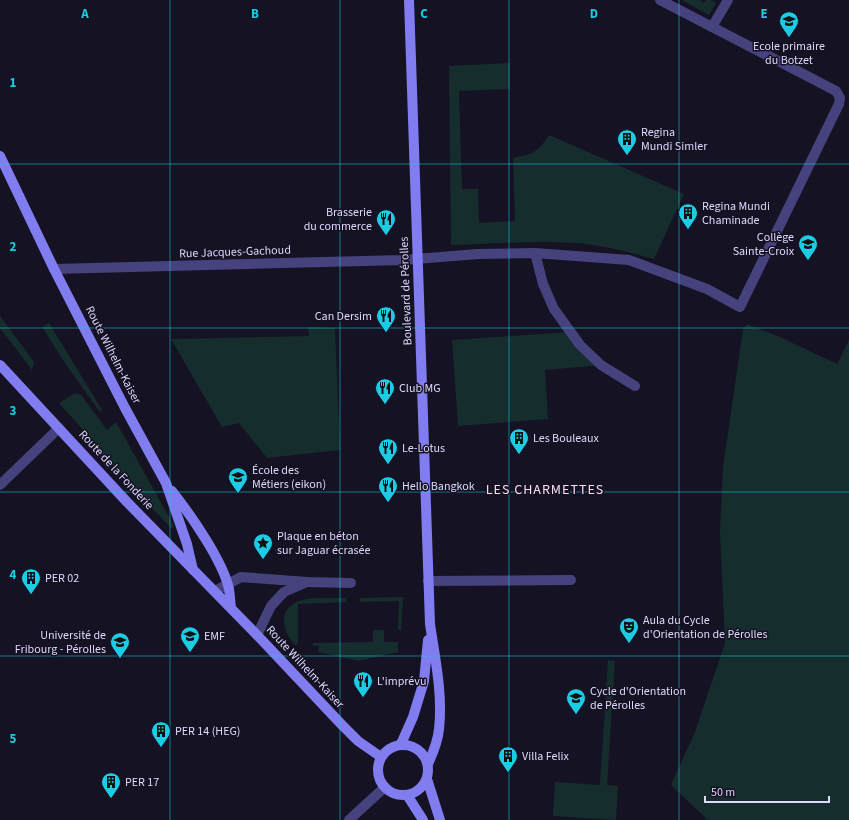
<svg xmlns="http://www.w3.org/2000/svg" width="849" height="820" font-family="'Source Sans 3',sans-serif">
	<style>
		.green { fill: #162d2d }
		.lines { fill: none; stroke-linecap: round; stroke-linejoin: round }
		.street { stroke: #46427e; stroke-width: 10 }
		.secondary { stroke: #817cef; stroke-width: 10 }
		.grid { fill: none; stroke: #1ccce4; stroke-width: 1; stroke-opacity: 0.55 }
		.labels { text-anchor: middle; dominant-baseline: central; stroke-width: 3; stroke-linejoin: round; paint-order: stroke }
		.poi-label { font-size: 12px; fill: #ded9fa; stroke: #151224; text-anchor: start }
		.street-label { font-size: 12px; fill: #ded9fa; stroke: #151224 }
		.quarter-label { font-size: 14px; letter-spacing: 1px; fill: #fbdbef; stroke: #151224 }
		.grid-label { font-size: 13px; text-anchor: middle; font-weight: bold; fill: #1ccce4; stroke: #151224; stroke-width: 3; stroke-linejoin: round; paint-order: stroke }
	</style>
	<rect width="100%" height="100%" fill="#151224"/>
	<!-- green -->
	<g class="green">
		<path d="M 682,0 L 700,0 L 704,3 L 706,0 L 711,0 L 716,3 L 709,15 Z"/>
		<path d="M 510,63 L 510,89 L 459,91 L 462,189 L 478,189 L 479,223 L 515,221 L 513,158 C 533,154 537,153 549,135 L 684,194 L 654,259 C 628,252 602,245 576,243 C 535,240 492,244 451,245 L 449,66 Z"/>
		<path d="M 0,316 L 34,362 L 32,370 L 0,328 Z"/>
		<path d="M 49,323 L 102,410 L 100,412 L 65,363 L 42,327 Z"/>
		<path d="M 747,324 L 782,338 L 837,364 L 849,340 L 849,820 L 708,820 L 671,785 L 695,732 L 725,643 L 720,532 L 723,467 L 743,330 Z"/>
		<path d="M 308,327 L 335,328 L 340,450 L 267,458 L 239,423 L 222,427 L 171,339 L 309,336 Z"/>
		<path d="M 570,332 L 601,365 L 545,370 L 548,419 L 458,426 L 452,340 Z"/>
		<path d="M 75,393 L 81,395 L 107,430 L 116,422 L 174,526 L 172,529 L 91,445 L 94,442 L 59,403 Z"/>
		<path d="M 403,597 L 401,630 L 398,630 L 399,601 L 360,602 L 360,598 Z"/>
		<path d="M 346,598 L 346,602 L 298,604 L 298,643 L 295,645 C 289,639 284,629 284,620 C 285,592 326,599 346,598 Z"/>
		<path d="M 373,630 L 384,630 L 384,642 L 398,642 L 398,652 L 358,661 L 318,652 L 319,646 L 312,645 L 313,643 L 373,642 Z"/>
		<path d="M 608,660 L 615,661 L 607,785 L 618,786 L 616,820 L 553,816 L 555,782 L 600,785 Z"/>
	</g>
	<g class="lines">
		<!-- street -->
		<g class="street">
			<path d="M 712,27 L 728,0"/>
			<path d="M 535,253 L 543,284 L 554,309 L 580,345 L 601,365 L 635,386"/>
			<path d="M 54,269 L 403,260 L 478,254 L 535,253 L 629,260 L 707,289 L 740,307 L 839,104 L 840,98 L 836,91 L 660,0"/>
			<path d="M 0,485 L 59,428"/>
			<path d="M 428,581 L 571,580"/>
			<path d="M 215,591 L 241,577 L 307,582 L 351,583"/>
			<path d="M 257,635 L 271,606 L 284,592 L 307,582"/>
			<path d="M 349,820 L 385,787"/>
		</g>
		<!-- secondary -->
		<g class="secondary">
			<path d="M 409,0 L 430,624 C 435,658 443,695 439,729 C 438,741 433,753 428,764"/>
			<path d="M 0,156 L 54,269 L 125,408 L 166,483 L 187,544 L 193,570"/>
			<path d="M 0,365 L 127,502 L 257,635 L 342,725 L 358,741 L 381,757"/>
			<path d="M 172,491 C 190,514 223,561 229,589 C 230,595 230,601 231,607"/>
			<path d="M 401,744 L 413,717 L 424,681 L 428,640"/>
			<circle cx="403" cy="770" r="25"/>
			<path d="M 427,779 L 440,820"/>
			<path d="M 407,795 L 423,820"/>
		</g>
	</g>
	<!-- grid -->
	<path class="grid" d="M 170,0 L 170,820M 340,0 L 340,820M 509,0 L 509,820M 679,0 L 679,820M 0,164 L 849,164M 0,328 L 849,328M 0,492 L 849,492M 0,656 L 849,656"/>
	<!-- icons -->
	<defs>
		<symbol id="school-pin" viewBox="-11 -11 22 30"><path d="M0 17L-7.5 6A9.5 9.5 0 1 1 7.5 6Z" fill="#1ccce4" stroke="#151224"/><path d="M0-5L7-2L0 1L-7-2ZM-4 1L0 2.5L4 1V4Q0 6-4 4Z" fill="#111"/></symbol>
		<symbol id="building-pin" viewBox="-11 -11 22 30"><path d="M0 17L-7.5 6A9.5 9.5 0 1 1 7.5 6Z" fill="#1ccce4" stroke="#151224"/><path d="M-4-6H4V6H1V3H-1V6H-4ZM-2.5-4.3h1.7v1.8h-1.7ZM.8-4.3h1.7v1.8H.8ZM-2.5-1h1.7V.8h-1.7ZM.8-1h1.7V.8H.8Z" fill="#111"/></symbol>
		<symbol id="restaurant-pin" viewBox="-11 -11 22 30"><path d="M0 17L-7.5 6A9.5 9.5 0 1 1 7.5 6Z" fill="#1ccce4" stroke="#151224"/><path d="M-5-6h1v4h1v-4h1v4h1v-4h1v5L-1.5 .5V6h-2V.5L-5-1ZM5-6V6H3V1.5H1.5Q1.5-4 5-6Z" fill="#111"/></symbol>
		<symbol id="university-pin" viewBox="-11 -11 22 30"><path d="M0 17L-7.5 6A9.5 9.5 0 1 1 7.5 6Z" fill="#1ccce4" stroke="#151224"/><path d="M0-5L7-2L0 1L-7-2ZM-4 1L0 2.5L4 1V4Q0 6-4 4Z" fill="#111"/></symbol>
		<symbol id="sight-pin" viewBox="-11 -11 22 30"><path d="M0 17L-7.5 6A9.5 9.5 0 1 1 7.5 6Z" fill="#1ccce4" stroke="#151224"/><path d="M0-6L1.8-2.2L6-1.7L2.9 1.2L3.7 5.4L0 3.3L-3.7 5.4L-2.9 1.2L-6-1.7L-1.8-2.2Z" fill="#111"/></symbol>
		<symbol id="theatre-pin" viewBox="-11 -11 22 30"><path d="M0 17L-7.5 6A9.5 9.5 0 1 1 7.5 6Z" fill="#1ccce4" stroke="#151224"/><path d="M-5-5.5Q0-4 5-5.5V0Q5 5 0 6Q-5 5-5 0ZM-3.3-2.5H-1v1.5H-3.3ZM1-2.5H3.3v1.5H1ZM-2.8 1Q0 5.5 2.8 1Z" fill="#111"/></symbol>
	</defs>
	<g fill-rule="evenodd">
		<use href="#school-pin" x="778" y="10" width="22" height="30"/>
		<use href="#building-pin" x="616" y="128" width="22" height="30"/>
		<use href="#building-pin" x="677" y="202" width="22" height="30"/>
		<use href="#restaurant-pin" x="375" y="208" width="22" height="30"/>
		<use href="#university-pin" x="797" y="233" width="22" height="30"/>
		<use href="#restaurant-pin" x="375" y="305" width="22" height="30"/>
		<use href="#restaurant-pin" x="374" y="377" width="22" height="30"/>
		<use href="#building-pin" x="508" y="427" width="22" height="30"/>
		<use href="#restaurant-pin" x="377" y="437" width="22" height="30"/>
		<use href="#university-pin" x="227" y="466" width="22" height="30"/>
		<use href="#restaurant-pin" x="377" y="475" width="22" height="30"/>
		<use href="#sight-pin" x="252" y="532" width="22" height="30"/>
		<use href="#building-pin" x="20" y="567" width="22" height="30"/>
		<use href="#theatre-pin" x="618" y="616" width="22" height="30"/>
		<use href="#university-pin" x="179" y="625" width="22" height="30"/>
		<use href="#university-pin" x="109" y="631" width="22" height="30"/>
		<use href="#restaurant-pin" x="352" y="670" width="22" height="30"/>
		<use href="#school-pin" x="565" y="687" width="22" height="30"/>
		<use href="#building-pin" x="150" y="720" width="22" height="30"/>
		<use href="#building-pin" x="497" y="745" width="22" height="30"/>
		<use href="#building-pin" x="100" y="771" width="22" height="30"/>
	</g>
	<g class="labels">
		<!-- poi labels -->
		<g class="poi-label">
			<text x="789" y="46" text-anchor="middle">Ecole primaire<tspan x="789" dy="14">du Botzet</tspan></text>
			<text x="641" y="132">Regina<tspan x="641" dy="14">Mundi Simler</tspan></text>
			<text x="702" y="206">Regina Mundi<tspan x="702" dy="14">Chaminade</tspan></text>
			<text x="372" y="212" text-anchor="end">Brasserie<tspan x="372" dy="14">du commerce</tspan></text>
			<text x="794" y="237" text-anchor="end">Collège<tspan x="794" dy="14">Sainte-Croix</tspan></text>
			<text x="372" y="316" text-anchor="end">Can Dersim</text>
			<text x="399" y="388">Club MG</text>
			<text x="533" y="438">Les Bouleaux</text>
			<text x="402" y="448">Le-Lotus</text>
			<text x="252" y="470">École des<tspan x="252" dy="14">Métiers (eikon)</tspan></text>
			<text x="402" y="486">Hello Bangkok</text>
			<text x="277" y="536">Plaque en béton<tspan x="277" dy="14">sur Jaguar écrasée</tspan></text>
			<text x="45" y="578">PER 02</text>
			<text x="643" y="620">Aula du Cycle<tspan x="643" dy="14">d'Orientation de Pérolles</tspan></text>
			<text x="106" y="635" text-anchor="end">Université de<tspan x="106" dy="14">Fribourg - Pérolles</tspan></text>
			<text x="204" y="636">EMF</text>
			<text x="377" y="681">L'imprévu</text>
			<text x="590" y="691">Cycle d'Orientation<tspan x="590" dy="14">de Pérolles</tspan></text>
			<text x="175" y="731">PER 14 (HEG)</text>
			<text x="522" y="756">Villa Felix</text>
			<text x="125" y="782">PER 17</text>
		</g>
		<!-- street labels -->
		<g class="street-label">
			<text transform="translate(235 252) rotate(-2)">Rue Jacques-Gachoud</text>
			<text transform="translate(406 291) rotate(-92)">Boulevard de Pérolles</text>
			<text transform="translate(113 355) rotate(63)">Route Wilhelm-Kaiser</text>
			<text transform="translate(116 470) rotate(47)">Route de la Fonderie</text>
			<text transform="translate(305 667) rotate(47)">Route Wilhelm-Kaiser</text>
		</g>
		<!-- quarter labels -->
		<g class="quarter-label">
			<text x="545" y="490">LES CHARMETTES</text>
		</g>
	</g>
	<g class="grid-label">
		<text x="85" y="18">A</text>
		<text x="255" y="18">B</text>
		<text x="424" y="18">C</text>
		<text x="594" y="18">D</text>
		<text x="764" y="18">E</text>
		<text x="13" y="87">1</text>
		<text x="13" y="251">2</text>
		<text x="13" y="415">3</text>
		<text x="13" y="579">4</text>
		<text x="13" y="743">5</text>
	</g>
	<!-- scale -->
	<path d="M705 796v6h124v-6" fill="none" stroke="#ded9fa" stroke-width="2"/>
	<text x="711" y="796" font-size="12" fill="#ded9fa" stroke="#151224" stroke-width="3" paint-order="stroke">50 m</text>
</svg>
